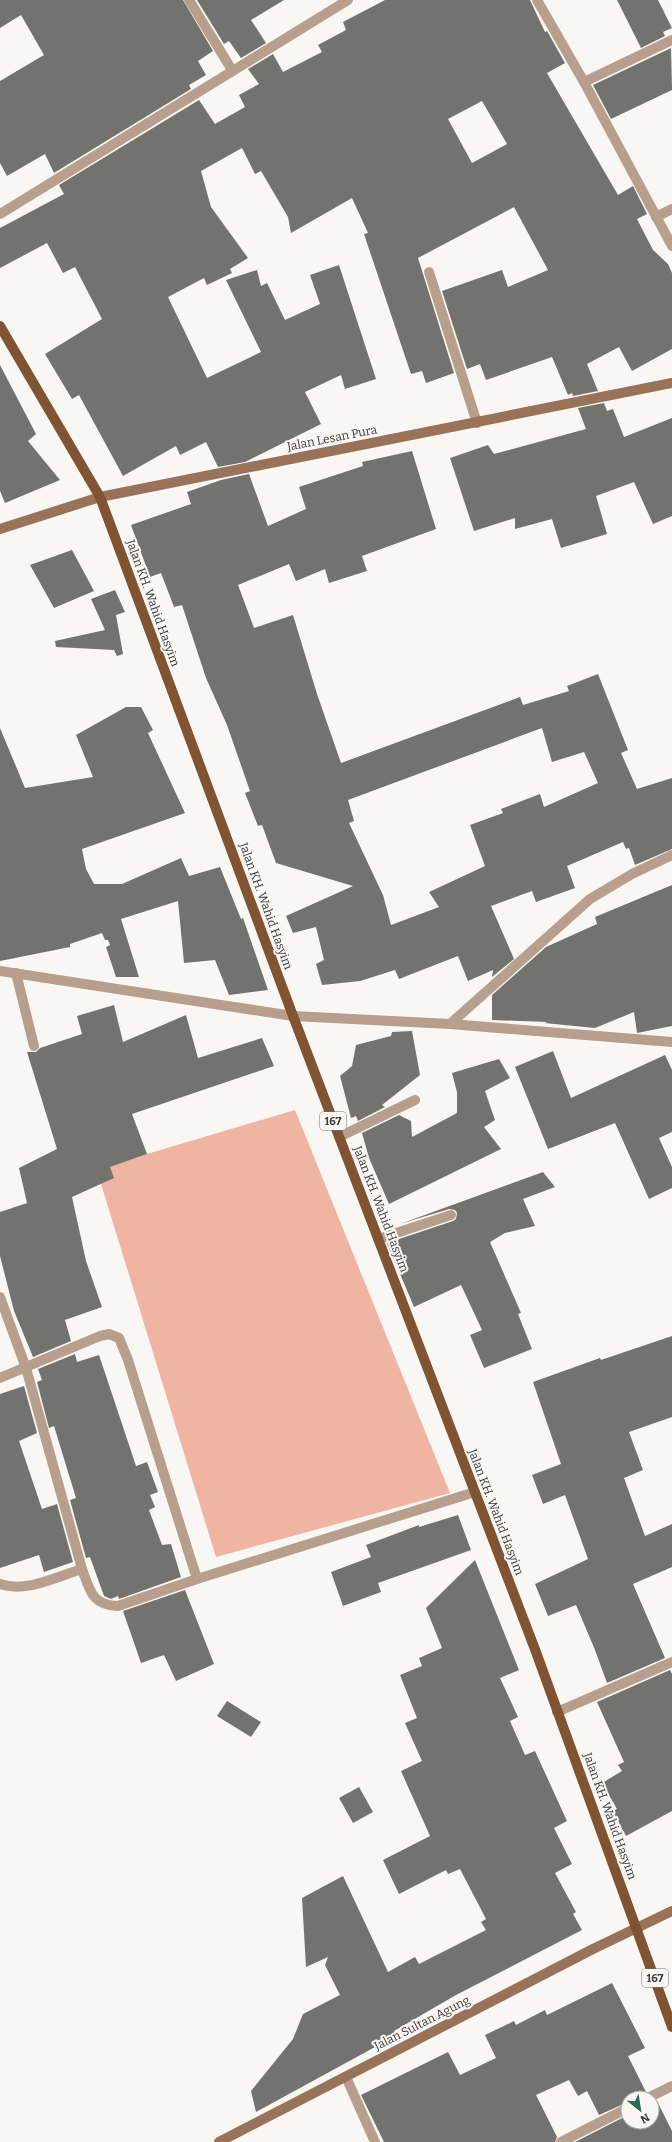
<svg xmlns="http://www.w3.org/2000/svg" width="672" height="2142" font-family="Bitter,serif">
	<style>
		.green { fill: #efb4a2 }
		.building { fill: #72726e; fill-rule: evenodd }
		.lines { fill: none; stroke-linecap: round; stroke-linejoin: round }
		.lane { stroke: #b89e8c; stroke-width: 10 }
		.street { stroke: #b89e8c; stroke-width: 10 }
		.secondary { stroke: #987359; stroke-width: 10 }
		.primary { stroke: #805433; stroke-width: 10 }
		.labels { text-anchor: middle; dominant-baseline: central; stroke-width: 4; stroke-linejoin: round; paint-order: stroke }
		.shield { fill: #f9f7f3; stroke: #747371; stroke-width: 1 }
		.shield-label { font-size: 11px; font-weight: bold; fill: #3b3a39 }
		.street-label { font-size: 12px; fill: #3b3a39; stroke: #f9f7f3 }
	</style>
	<rect width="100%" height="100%" fill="#f9f7f3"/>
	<!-- green -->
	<path class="green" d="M 295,1110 L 450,1493 L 216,1557 L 97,1171 L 147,1154 Z"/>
	<!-- building -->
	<g class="building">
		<path d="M 0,0 L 183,0 L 213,51 L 198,61 L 206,75 L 189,85 L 191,89 L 54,173 L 45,154 L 7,176 L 0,163 L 0,81 L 44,55 L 21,15 L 0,28 Z"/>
		<path d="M 197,0 L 284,0 L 251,20 L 266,43 L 241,58 L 229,41 L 224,44 Z"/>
		<path d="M 385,0 L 530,0 L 545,32 L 547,31 L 565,63 L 547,73 L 618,195 L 633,186 L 647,214 L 637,219 L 653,250 L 668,264 L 672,273 L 672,349 L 632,371 L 619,347 L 587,364 L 598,391 L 573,396 L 572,393 L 568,395 L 552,357 L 486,380 L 480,364 L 467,369 L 442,291 L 502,270 L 508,287 L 548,270 L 514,207 L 418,258 L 454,373 L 426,383 L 422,371 L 411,374 L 364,234 L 368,233 L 352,198 L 291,233 L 288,217 L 261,171 L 255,174 L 242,148 L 201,171 L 211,207 L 248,258 L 230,269 L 232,273 L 207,285 L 204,278 L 168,297 L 207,378 L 261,352 L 226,280 L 257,270 L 261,286 L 267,283 L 285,320 L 320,304 L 310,275 L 339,265 L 376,379 L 345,389 L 341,375 L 305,392 L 321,424 L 245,462 L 218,467 L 206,442 L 180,455 L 176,446 L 123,476 L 79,395 L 72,399 L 45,354 L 102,319 L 75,267 L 63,273 L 47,243 L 0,268 L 0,228 L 64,194 L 59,185 L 199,100 L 215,124 L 245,107 L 239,95 L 259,84 L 248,69 L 273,54 L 283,72 L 322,52 L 318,45 L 346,30 L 343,22 ZM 482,101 L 507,144 L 472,163 L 448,119 Z"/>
		<path d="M 617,0 L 658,0 L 672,28 L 663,32 L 665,36 L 641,48 Z"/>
		<path d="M 671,48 L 672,90 L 611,119 L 593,85 Z"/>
		<path d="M 0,365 L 36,434 L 28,441 L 60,480 L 5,503 L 0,491 Z"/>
		<path d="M 604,403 L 607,411 L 613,409 L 624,437 L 672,418 L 672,516 L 653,524 L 634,482 L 596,496 L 607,534 L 561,548 L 552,519 L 515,529 L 515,518 L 474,531 L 450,458 L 488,445 L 494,454 L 586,429 L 578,408 Z"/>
		<path d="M 412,451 L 436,529 L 362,556 L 367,571 L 329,583 L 325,569 L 296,581 L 289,564 L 238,585 L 254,628 L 293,615 L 317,694 L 341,763 L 520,697 L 523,705 L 569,691 L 567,686 L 598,674 L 628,750 L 621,753 L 637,789 L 672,778 L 672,849 L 635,865 L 629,848 L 626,849 L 623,842 L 567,866 L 575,888 L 536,902 L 532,891 L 491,906 L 514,959 L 492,977 L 493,970 L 468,981 L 458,956 L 399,979 L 395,970 L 360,981 L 322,985 L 316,964 L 324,960 L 316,927 L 293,933 L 286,916 L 353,886 L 276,863 L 262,825 L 258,826 L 245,793 L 250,791 L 227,725 L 206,678 L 182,605 L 174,607 L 161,573 L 150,577 L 131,525 L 191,504 L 187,492 L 221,480 L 249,474 L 268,526 L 306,509 L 299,487 L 363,466 L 362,462 ZM 542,728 L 552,762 L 584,752 L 598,783 L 544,807 L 540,794 L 501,809 L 503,813 L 470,825 L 485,866 L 429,892 L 439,907 L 391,925 L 383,895 L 349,823 L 354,821 L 348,800 Z"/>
		<path d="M 72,550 L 94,591 L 54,608 L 30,565 Z"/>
		<path d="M 115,590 L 125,612 L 116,615 L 123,654 L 117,656 L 114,650 L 56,647 L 55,641 L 105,630 L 91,599 Z"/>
		<path d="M 126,707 L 141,707 L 153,730 L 148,733 L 185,813 L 82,849 L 86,869 L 94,884 L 122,884 L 181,858 L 189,876 L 220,867 L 241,919 L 243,918 L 268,990 L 229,995 L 215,960 L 184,963 L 178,901 L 121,919 L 139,977 L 116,977 L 106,947 L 110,945 L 108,940 L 105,940 L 102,933 L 70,944 L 70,947 L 0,961 L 0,728 L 25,788 L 93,777 L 76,735 Z"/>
		<path d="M 672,885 L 672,1026 L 637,1033 L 634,1012 L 595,1028 L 544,1023 L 548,1022 L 492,1020 L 492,995 L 546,947 L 597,924 L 595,917 Z"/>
		<path d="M 114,1005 L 123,1042 L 186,1015 L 198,1058 L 262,1038 L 274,1066 L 132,1114 L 147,1154 L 110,1167 L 114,1178 L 72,1197 L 86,1261 L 102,1307 L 65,1320 L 71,1341 L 33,1357 L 14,1311 L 0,1256 L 0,1212 L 27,1203 L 19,1168 L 57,1149 L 27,1052 L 36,1052 L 40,1048 L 82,1034 L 77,1016 Z"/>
		<path d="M 412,1031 L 420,1075 L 382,1105 L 385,1107 L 358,1121 L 356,1116 L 351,1118 L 340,1076 L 352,1066 L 356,1045 L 391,1036 L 392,1032 Z"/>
		<path d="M 553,1051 L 571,1098 L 665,1055 L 672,1070 L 672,1132 L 659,1138 L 672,1167 L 672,1188 L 649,1199 L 615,1123 L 548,1149 L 515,1067 Z"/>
		<path d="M 499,1059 L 510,1078 L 485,1091 L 495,1120 L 484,1127 L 501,1149 L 389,1204 L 369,1158 L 362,1133 L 399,1115 L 411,1121 L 412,1137 L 457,1113 L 457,1092 L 452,1073 Z"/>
		<path d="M 543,1172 L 555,1187 L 523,1199 L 535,1226 L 505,1233 L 490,1242 L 521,1313 L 518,1314 L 532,1349 L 484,1368 L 470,1335 L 482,1330 L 461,1285 L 414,1307 L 387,1243 L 453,1221 L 456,1219 L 457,1213 L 455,1210 L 449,1209 L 400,1224 Z"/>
		<path d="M 672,1336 L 672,1417 L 629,1432 L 643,1470 L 624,1478 L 645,1536 L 672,1524 L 672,1567 L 633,1584 L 665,1658 L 607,1683 L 595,1650 L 576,1605 L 548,1616 L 535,1584 L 588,1559 L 565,1495 L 543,1504 L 532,1475 L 561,1464 L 533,1382 L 600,1358 L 601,1360 Z"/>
		<path d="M 75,1354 L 77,1362 L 99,1355 L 136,1466 L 147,1462 L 158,1492 L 150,1495 L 155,1507 L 149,1510 L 162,1545 L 171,1544 L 181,1577 L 119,1599 L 118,1596 L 111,1599 L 104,1596 L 90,1557 L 86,1558 L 70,1500 L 76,1498 L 54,1426 L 49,1428 L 37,1382 L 42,1380 L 38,1369 Z"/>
		<path d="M 24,1386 L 37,1433 L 19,1441 L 42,1509 L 57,1504 L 73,1562 L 44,1572 L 39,1555 L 0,1568 L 0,1394 Z"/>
		<path d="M 458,1515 L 471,1550 L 378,1583 L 381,1592 L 343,1606 L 331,1572 L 371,1557 L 366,1545 L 419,1525 L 419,1527 Z"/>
		<path d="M 475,1560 L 519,1670 L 500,1678 L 518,1717 L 510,1721 L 525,1755 L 535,1751 L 567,1821 L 554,1828 L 572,1864 L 555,1873 L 576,1912 L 573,1914 L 582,1930 L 456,1995 L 394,2031 L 397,2035 L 256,2112 L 251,2091 L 293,2039 L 303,2014 L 340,1995 L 325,1965 L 328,1957 L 306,1967 L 302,1898 L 343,1876 L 388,1972 L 415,1957 L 419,1964 L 486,1930 L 481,1922 L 486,1919 L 460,1869 L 448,1874 L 446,1870 L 399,1894 L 383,1860 L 430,1836 L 401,1771 L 422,1761 L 405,1723 L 417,1718 L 400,1675 L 422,1666 L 419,1658 L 442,1648 L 426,1608 Z"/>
		<path d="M 185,1590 L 214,1664 L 176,1681 L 164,1655 L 141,1663 L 123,1611 Z"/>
		<path d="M 670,1670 L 672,1674 L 672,1811 L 626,1836 L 613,1811 L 617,1809 L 602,1783 L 622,1771 L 618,1765 L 624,1762 L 597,1702 Z"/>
		<path d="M 227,1701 L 261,1722 L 251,1737 L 217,1716 Z"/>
		<path d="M 359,1787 L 373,1812 L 353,1823 L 339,1798 Z"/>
		<path d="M 612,1983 L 645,2048 L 628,2056 L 646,2092 L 642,2098 L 628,2098 L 628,2102 L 599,2115 L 587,2091 L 578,2096 L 569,2080 L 536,2095 L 557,2137 L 555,2142 L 384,2142 L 361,2095 L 448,2052 L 460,2075 L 496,2058 L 485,2035 L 514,2021 L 516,2025 L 545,2010 L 547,2015 Z"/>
		<path d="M 657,2101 L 672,2131 L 672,2142 L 575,2142 L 628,2115 L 628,2122 L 652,2122 L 652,2103 Z"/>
	</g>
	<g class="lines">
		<!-- lane -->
		<g class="lane">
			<path d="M 429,272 L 477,423"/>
			<path d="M 16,973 L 34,1046"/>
			<path d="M 339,1137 L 415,1100"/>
			<path d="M 378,1239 L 451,1215"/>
			<path d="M 557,1712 L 672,1662"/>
		</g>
		<!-- street -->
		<g class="street">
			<path d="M 189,0 L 232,70"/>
			<path d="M 537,0 L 584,82 L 672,246"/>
			<path d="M 584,82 L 672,40"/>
			<path d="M 0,214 L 348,0"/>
			<path d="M 656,217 L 672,209"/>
			<path d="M 0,971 L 293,1016 L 450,1024 L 672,1042"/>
			<path d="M 450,1024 L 590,899 L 632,874 L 672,855"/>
			<path d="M 0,1297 L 26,1368 L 82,1569 C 90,1591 92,1605 118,1606 L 197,1579"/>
			<path d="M 0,1378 L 100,1336 L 109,1334 L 119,1338 L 128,1360 L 197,1579 L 475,1492"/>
			<path d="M 0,1584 C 26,1593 56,1577 82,1569"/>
			<path d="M 346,2077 L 375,2142"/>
			<path d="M 648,2098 L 672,2086"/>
			<path d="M 561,2142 L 628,2108"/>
		</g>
		<!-- secondary -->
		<g class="secondary">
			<path d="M 0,529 L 100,497 L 672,383"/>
			<path d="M 219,2142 L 593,1949 L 672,1911"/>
		</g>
		<!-- primary -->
		<path class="primary" d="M 0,326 L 100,497 L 293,1016 L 536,1652 L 672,2027"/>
	</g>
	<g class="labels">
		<!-- shield labels -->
		<g class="shield">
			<rect x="320" y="1112" width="26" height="18" rx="3"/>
			<rect x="642" y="1969" width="26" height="18" rx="3"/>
		</g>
		<g class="shield-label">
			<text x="333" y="1121">167</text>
			<text x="655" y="1978">167</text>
		</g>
		<!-- street labels -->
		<g class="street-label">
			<text transform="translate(332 438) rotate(-11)">Jalan Lesan Pura</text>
			<text transform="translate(153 603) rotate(70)">Jalan KH. Wahid Hasyim</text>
			<text transform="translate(266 906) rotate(70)">Jalan KH. Wahid Hasyim</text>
			<text transform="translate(381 1209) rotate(69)">Jalan KH. Wahid Hasyim</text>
			<text transform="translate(496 1512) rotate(69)">Jalan KH. Wahid Hasyim</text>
			<text transform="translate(610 1816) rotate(70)">Jalan KH. Wahid Hasyim</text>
			<text transform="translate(422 2023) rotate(-27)">Jalan Sultan Agung</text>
		</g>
	</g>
	<!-- north arrow -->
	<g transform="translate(640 2110) rotate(150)"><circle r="19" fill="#f9f7f3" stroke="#adaba9"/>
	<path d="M0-3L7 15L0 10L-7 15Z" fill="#2b6b59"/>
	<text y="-6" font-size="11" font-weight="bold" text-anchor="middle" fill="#3b3a39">N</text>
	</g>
</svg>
